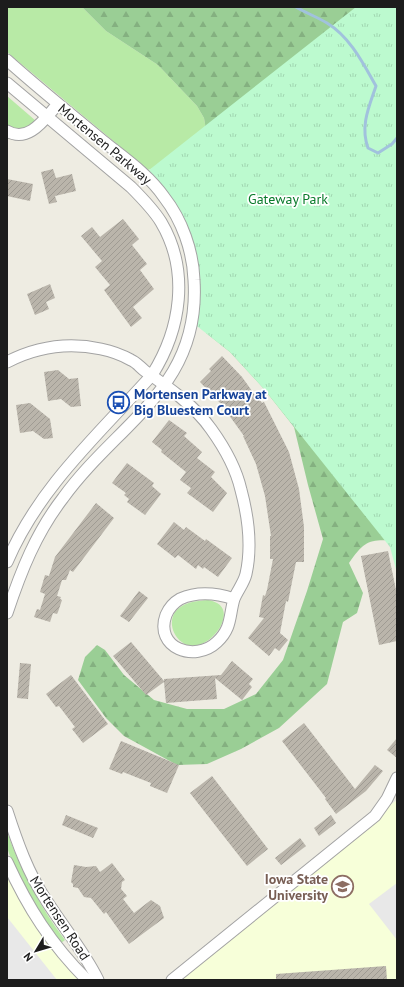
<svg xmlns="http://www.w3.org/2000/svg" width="404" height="987" font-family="'PT Sans',sans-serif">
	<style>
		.education { fill: #f7ffd9 }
		.grass { fill: #b8eaa6 }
		.forest { fill: url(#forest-firs) }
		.park { fill: url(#park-tufts) }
		.parking { fill: #e8e8e8 }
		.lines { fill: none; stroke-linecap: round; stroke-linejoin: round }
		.stream { stroke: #a1c2dd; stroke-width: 3 }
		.building { fill: url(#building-hatch) }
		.minor-casing { stroke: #a3a3a3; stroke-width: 13 }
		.minor { stroke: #fff; stroke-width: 11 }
		.labels { text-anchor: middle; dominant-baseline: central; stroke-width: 3.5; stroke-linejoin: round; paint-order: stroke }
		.street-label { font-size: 14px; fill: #1c1c1c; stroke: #fff }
		.park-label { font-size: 14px; fill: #097b2b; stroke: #fff }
		.transit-label { font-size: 14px; font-weight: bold; fill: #164399; stroke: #fff; text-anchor: start }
		.education-label { font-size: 14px; font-weight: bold; fill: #785e54; stroke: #fff; text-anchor: end }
	</style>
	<defs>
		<pattern id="forest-firs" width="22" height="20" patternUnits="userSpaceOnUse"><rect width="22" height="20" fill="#9ace95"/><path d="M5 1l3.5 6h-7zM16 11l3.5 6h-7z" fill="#84b080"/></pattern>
		<pattern id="park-tufts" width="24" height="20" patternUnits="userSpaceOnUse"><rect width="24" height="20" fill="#bcfacf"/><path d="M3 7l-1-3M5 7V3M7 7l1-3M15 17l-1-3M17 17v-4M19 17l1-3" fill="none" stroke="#a1d6b1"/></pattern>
		<pattern id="building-hatch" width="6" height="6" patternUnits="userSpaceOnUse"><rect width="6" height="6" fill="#bab5ab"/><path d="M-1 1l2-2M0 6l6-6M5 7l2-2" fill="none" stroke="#9f9b93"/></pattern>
	</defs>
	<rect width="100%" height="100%" fill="#eeece2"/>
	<!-- education -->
	<g class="education">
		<path d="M 397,800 L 397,980 L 172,980 L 375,816 Z"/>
		<path d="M 7,862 L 16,882 L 87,980 L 7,980 Z"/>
	</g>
	<!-- grass -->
	<g class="grass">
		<path d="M 7,7 L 82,7 L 106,31 L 158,65 L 197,106 L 204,118 L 209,146 L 148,170 L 7,52 Z"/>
		<path d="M 7,96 L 36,121 L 33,124 L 20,130 L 7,125 Z"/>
		<path d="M 208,600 C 245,606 209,654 187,645 C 172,639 166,618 179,608 C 188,601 198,601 208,600 Z"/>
		<path d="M 7,832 C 21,871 40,907 65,940 L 61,943 C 42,917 16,878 7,847 C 6,843 7,836 7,832 Z"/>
	</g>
	<!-- forest -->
	<path class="forest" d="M 82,7 L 397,7 L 397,541 C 370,539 365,540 349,563 L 363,593 L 357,613 L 343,622 L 327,684 L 279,728 L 241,749 L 207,764 L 177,765 L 124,736 L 106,718 L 78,680 L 85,657 L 97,645 L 105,650 L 124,675 L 154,700 L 187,709 L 224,709 L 256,694 L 283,660 L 307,591 L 323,539 L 308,485 L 294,427 L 264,389 L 230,352 L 206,333 L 209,146 L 204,118 L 197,106 L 158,65 L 106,31 Z"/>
	<!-- park -->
	<path class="park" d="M 356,7 L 397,7 L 397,573 L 390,547 L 264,389 L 230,352 L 193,323 L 187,242 L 144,174 Z"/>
	<!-- parking -->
	<g class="parking">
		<path d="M 397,883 L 397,940 L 369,904 Z"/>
		<path d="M 7,917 L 57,980 L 7,980 Z"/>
	</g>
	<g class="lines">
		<!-- stream -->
		<path class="stream" d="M 296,7 C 306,13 317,17 327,23 C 350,37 363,63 376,86 C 369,107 360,126 368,148 L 378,153 L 392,144 L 397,138"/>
	</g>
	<!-- building -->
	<g class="building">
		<path d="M 53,169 L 56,178 L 72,174 L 76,191 L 55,196 L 57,202 L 49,204 L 41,172 Z"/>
		<path d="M 7,179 L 33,184 L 30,201 L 7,196 Z"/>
		<path d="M 123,219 L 139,239 L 132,245 L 147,264 L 140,270 L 154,289 L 133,307 L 142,318 L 131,327 L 104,290 L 110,285 L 95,267 L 102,261 L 81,236 L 92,227 L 100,237 Z"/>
		<path d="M 50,284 L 55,298 L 46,302 L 49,309 L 35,315 L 27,294 Z"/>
		<path d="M 222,356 L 242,377 L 257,398 L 258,397 L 262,403 L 264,402 L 289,452 L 299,489 L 304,527 L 304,562 L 296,562 L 288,602 L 286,601 L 280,633 L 288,640 L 279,651 L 275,648 L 269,656 L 248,638 L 264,618 L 259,617 L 263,595 L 265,596 L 267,590 L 273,559 L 270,559 L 270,536 L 271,536 L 265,496 L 256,464 L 243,436 L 244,436 L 221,404 L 200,382 L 211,371 L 209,369 Z"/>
		<path d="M 58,370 L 69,379 L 78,378 L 81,406 L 71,407 L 61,399 L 48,401 L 44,372 Z"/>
		<path d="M 30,403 L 50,419 L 53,438 L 44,439 L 33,431 L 20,433 L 16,405 Z"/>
		<path d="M 169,420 L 187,433 L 184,436 L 202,452 L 197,458 L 215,472 L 211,477 L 227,493 L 213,512 L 187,493 L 191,488 L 180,480 L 186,472 L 161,452 L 162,450 L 152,442 Z"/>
		<path d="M 127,463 L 154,483 L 152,486 L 161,494 L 145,515 L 127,502 L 129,499 L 124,495 L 126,493 L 112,483 Z"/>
		<path d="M 96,503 L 114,518 L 73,572 L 70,570 L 66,580 L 62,580 L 57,596 L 61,597 L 60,599 L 62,600 L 58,612 L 57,614 L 53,613 L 50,622 L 34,617 L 37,609 L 40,610 L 45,594 L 40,592 L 45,575 L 49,576 L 55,557 Z"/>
		<path d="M 174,522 L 184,530 L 186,527 L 205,541 L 206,539 L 232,558 L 218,577 L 204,567 L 203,569 L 198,565 L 196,569 L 178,555 L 175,558 L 157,544 Z"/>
		<path d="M 388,551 L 397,595 L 397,641 L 379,645 L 361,556 Z"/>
		<path d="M 139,591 L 148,598 L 129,622 L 120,616 Z"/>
		<path d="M 131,642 L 164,681 L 164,679 L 221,675 L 232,661 L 253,679 L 249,684 L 252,687 L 242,700 L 215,678 L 217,699 L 166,703 L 164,682 L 146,695 L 113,656 Z"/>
		<path d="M 20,663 L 31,664 L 28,699 L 17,698 Z"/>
		<path d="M 71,675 L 108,724 L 83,743 L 72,729 L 75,727 L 59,706 L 56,707 L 46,694 Z"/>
		<path d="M 304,723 L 355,789 L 375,765 L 383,771 L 366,791 L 336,814 L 325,799 L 326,798 L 282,741 Z"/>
		<path d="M 397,738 L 397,758 L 387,750 Z"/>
		<path d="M 121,741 L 179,765 L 167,793 L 150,786 L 151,783 L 123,772 L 122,774 L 109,769 Z"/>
		<path d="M 212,776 L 268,849 L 247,866 L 190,793 Z"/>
		<path d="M 66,815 L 98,828 L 93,838 L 62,825 Z"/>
		<path d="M 331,815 L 336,823 L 319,836 L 314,828 Z"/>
		<path d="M 300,838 L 306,846 L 281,865 L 275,858 Z"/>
		<path d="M 112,863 L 125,880 L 122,882 L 121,889 L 127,896 L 123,899 L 134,913 L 151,900 L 160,906 L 164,918 L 129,944 L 106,912 L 104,914 L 91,898 L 84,897 L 78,888 L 73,887 L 73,884 L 71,882 L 74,865 L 86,867 L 96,866 L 100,872 Z"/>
		<path d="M 386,966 L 387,980 L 276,980 L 276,974 Z"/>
	</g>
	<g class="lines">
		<defs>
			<g id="minor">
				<path d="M 7,60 C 38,88 71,114 103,141 C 124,158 148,174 164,197 C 182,220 193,251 194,280 C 201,388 118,422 63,498 C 36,533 21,571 7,613"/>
				<path d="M 7,83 L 131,187 C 142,198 153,209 161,222 C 190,271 181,329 152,375 C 98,435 39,487 7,562"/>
				<path d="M 7,131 C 29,144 45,118 58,104"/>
				<path d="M 7,362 C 36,347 69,342 101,349 C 111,351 122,355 131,360 C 136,362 140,367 145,371 C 168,387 195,406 211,429 C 224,447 236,468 241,490 C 248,516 252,547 246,574 C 244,583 237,591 234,599 C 229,616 232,628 217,642 C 195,663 154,648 166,615 C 169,608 173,603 180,599 C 198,591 216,593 234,599"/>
				<path d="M 7,811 C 17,842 28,873 46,900 C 63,927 84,951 98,980"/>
				<path d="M 7,862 C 28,908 51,944 87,980"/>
				<path d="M 172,980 L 375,816 L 387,799 L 397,778"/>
			</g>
		</defs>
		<!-- minor casing -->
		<use href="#minor" class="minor-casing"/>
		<!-- minor -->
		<use href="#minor" class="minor"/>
	</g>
	<!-- icons -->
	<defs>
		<symbol id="bus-ring" viewBox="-11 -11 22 22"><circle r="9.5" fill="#fff" stroke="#1a4fb4" stroke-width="1.5"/><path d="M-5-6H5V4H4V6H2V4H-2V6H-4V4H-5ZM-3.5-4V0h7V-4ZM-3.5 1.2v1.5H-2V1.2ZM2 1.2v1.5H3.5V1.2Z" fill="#1a4fb4"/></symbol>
		<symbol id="university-ring" viewBox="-11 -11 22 22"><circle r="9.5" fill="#fff" stroke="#8d6e63" stroke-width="1.5"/><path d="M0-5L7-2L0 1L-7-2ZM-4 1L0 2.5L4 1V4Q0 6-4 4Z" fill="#8d6e63"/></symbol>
	</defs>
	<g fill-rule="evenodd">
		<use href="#bus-ring" x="106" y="390" width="25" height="25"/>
		<use href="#university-ring" x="330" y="874" width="25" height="25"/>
	</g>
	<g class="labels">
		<!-- street labels -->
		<g class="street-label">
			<text transform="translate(105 144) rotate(40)">Mortensen Parkway</text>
			<text transform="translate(60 918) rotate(57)">Mortensen Road</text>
		</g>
		<!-- park labels -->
		<g class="park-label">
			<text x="288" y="199">Gateway Park</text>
		</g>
		<!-- transit labels -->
		<g class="transit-label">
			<text x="134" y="394">Mortensen Parkway at<tspan x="134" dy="16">Big Bluestem Court</tspan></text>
		</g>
		<!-- education labels -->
		<g class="education-label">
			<text x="328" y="879">Iowa State<tspan x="328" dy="16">University</tspan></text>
		</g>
	</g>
	<!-- border -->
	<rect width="404" height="987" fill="none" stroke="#1c1c1c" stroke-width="16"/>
	<!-- north arrow -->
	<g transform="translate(36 951) rotate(232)" stroke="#ffffff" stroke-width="3" paint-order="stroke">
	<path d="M0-3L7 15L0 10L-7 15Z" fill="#1c1c1c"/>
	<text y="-6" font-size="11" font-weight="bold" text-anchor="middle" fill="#1c1c1c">N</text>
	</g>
</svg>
